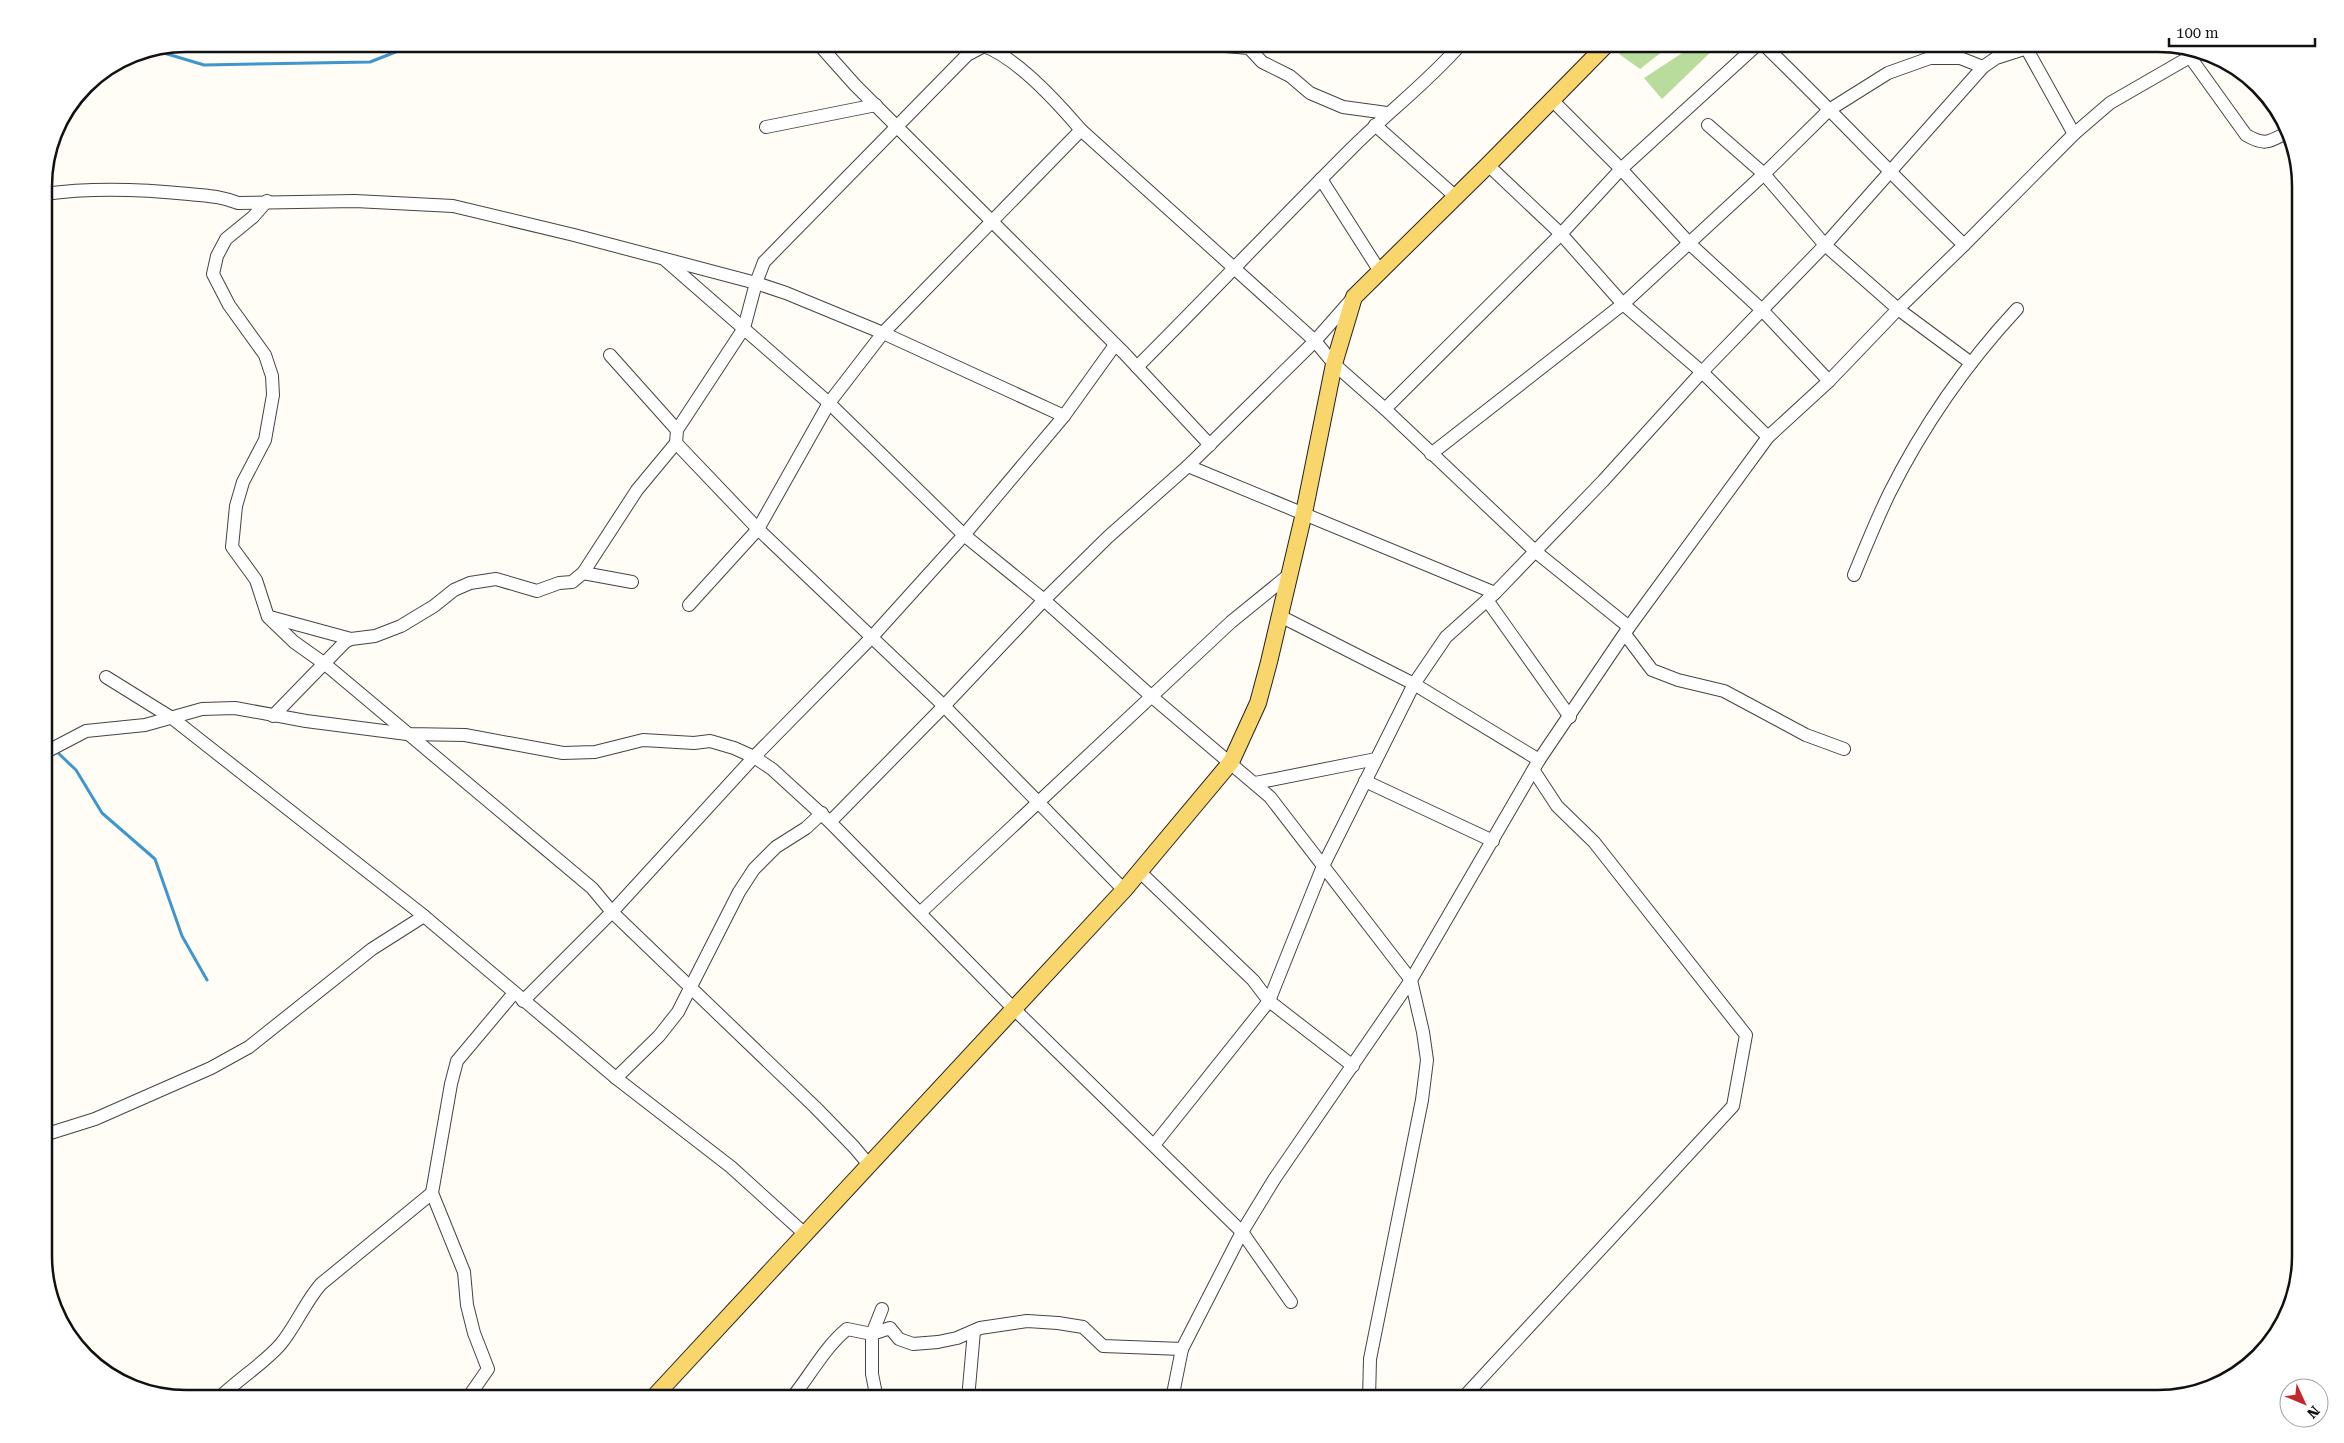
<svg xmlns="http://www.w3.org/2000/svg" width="2344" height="1443" font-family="'Roboto Serif',serif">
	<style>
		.forest { fill: #b9dc9c }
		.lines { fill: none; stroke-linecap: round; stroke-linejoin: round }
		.stream { stroke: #3f96cf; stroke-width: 3 }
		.minor-casing { stroke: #444; stroke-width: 14 }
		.major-casing { stroke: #222; stroke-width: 18 }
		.minor { stroke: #fff; stroke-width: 12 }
		.major { stroke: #f9d66b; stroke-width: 16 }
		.rim { fill: none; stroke: #111; stroke-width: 2.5 }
	</style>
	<rect width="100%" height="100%" fill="#fffdf5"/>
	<!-- forest -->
	<g class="forest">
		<path d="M 1631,44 L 1672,44 L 1640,69 L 1619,54 Z"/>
		<path d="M 1696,44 L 1719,44 L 1662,99 L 1644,78 Z"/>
	</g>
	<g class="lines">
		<!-- stream -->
		<g class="stream">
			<path d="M 154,50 L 204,65 L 370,62 L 416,44"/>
			<path d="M 44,740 L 50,746"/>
			<path d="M 55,750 L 76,770 L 102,813 L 155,859 L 182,936 L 207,980"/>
		</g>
		<defs>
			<g id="minor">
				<path d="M 821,44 L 822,48 L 855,85 L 1124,353 L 1210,445"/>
				<path d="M 1219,44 L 1225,46 L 1249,48 L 1262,62 L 1290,76 L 1310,93 L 1343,107 L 1387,113"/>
				<path d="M 1763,44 C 1831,110 1896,179 1964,245"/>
				<path d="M 1937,44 L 1945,58"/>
				<path d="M 2024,44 L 2074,134"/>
				<path d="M 2190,57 L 2246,135 C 2265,146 2269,142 2286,133"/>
				<path d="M 1552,100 L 1621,169 L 1690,244 L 1762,310 L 1829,381"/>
				<path d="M 1375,125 L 1456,197"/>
				<path d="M 1708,125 L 1764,174 L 1825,245 L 1898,309 L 1971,363"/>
				<path d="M 766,127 L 876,105"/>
				<path d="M 1488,165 L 1561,234 L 1623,304 L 1702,372 L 1768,437"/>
				<path d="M 1321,179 L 1379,270"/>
				<path d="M 44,194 C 93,187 140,189 189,194 C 207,196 221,196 238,203 L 355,201 L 453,206 L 574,235 L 756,283 L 786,293 L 883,333 L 1064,416"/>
				<path d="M 267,201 L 253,217 L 226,239 L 217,256 L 213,274 L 229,305 L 265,355 L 272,376 L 273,395 L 265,440 L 243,482 L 236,506 L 232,547 L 256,580 L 268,617 L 294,642 L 325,664 L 592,888 L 612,912 L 815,1107 L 854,1147 L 870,1166"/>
				<path d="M 664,259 L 829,403 L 964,535 L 1044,600 L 1151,696 L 1270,797 L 1411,980 L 1423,1032 L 1427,1060 L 1422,1100 L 1370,1359 L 1369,1399"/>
				<path d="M 610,355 L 677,430 L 676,443 L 758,529 L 944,706 L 1124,890"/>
				<path d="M 1137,367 C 1209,295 1279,221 1352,148 C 1387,113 1428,82 1461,44"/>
				<path d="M 1385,409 L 1561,234 L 1621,169 L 1758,44"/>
				<path d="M 677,430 L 744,328 L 756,283 L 764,262 L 967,55 L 984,46 C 1017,58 1058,103 1081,130 L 1315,341 L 1334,364 L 1385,409 L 1536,552 L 1629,627"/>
				<path d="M 1431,454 L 1623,304 L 1764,174 L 1829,110 L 1888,73 L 1930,58 L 1960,58 L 1983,67"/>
				<path d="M 1188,466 L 1495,593"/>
				<path d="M 1854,575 C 1865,548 1876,521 1889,494 C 1922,428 1966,364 2017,309"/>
				<path d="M 632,582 L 583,573 L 637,490 L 676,443"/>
				<path d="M 1487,600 L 1570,717"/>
				<path d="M 689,605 L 758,529 L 829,403 L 883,333 L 1081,130"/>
				<path d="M 1280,616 L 1414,684 L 1539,760"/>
				<path d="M 270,617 L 351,639"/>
				<path d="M 1625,634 L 1652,670 L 1678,680 L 1724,691 L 1806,735 L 1844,749"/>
				<path d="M 106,677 L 172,718 L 424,916 L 616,1078 L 731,1167 L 806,1235"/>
				<path d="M 273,716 L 345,642 L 351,639 L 375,636 L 401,626 L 434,606 L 454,590 L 470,583 L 496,579 L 537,591 L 559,583 L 572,582 L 583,573"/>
				<path d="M 44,753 L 86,731 L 145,725 L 202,709 L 235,708 L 306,721 L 407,734 L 465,735 L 563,753 L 595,752 L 643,740 L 694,743 L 710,741 L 734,748 L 754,757 L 772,769 L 830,822 L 1013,1008 L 1242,1232 L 1291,1302"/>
				<path d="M 1365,781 L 1493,841"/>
				<path d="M 1255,783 L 1376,759"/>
				<path d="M 830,822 L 944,706 L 1044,600 L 1108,537 L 1188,466 L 1315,341 L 1352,299"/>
				<path d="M 1140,872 L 1253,980 L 1269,1001 L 1353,1066"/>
				<path d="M 921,912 L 1231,622 L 1290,574"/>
				<path d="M 523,1001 L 612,912 L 754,757 L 871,638 L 964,535 L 1064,416 L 1115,345"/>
				<path d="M 616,1078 L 659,1036 L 678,1012 L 739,892 L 754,869 L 776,847 L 806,828 L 822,813"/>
				<path d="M 44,1135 L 95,1119 L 211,1068 L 249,1047 L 372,949 L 424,916"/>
				<path d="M 1154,1145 L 1269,1001 L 1323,866 L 1414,684 L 1446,637 L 1495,593 L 1603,481 L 1699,375 L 1825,245 L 1983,67 L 1996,58 L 2027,48"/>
				<path d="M 218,1399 C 237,1380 262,1365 280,1345 C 296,1326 305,1302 321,1284 L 432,1193"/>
				<path d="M 467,1399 L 488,1369 L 474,1333 L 467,1305 L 464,1272 L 432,1193 L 451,1084 L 457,1061 L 514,993"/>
				<path d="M 791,1399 C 810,1376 824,1348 847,1329 L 872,1334 L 890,1328 L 899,1339 L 913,1344 L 938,1342 L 957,1338 L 980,1328 L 1027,1321 L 1058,1323 L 1083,1327 L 1103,1346 L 1182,1349"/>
				<path d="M 877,1399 L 872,1374 L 872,1334 L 882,1309"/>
				<path d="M 968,1399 L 974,1331"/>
				<path d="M 1172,1399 L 1182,1349 L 1242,1232 L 1275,1178 L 1411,980 L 1539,760 L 1629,627 L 1768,437 L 1829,381 L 1898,309 L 1964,245 L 2074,134 L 2110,103 L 2195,54"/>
				<path d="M 1462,1399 L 1733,1106 L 1746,1035 L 1594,842 L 1557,806 L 1534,771"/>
			</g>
			<path id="major" d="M 652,1399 L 1124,890 L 1231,762 L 1258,703 L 1269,662 L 1304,513 L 1334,364 L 1354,297 L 1488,165 L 1607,44"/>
		</defs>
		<!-- minor casing -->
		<use href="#minor" class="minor-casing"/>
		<!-- major casing -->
		<use href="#major" class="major-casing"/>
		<!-- minor -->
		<use href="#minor" class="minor"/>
		<!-- major -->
		<use href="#major" class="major"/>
	</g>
	<!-- crop -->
	<path d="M0 0H2344V1443H0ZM186 52H2158A134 134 0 0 1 2292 186V1256A134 134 0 0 1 2158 1390H186A134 134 0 0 1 52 1256V186A134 134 0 0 1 186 52Z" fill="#fff" fill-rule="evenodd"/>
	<path class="rim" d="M186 52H2158A134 134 0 0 1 2292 186V1256A134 134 0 0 1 2158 1390H186A134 134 0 0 1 52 1256V186A134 134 0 0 1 186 52Z"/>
	<!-- north arrow -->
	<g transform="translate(2304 1403) rotate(134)"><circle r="24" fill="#ffffff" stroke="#a0a0a0"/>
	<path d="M0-4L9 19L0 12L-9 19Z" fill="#c4262e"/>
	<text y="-8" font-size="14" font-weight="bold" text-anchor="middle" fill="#111111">N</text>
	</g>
	<!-- scale -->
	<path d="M2169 38v8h146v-8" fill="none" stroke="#111111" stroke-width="2.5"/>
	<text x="2176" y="38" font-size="15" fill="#111111" stroke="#ffffff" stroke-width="4" paint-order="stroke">100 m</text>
</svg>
